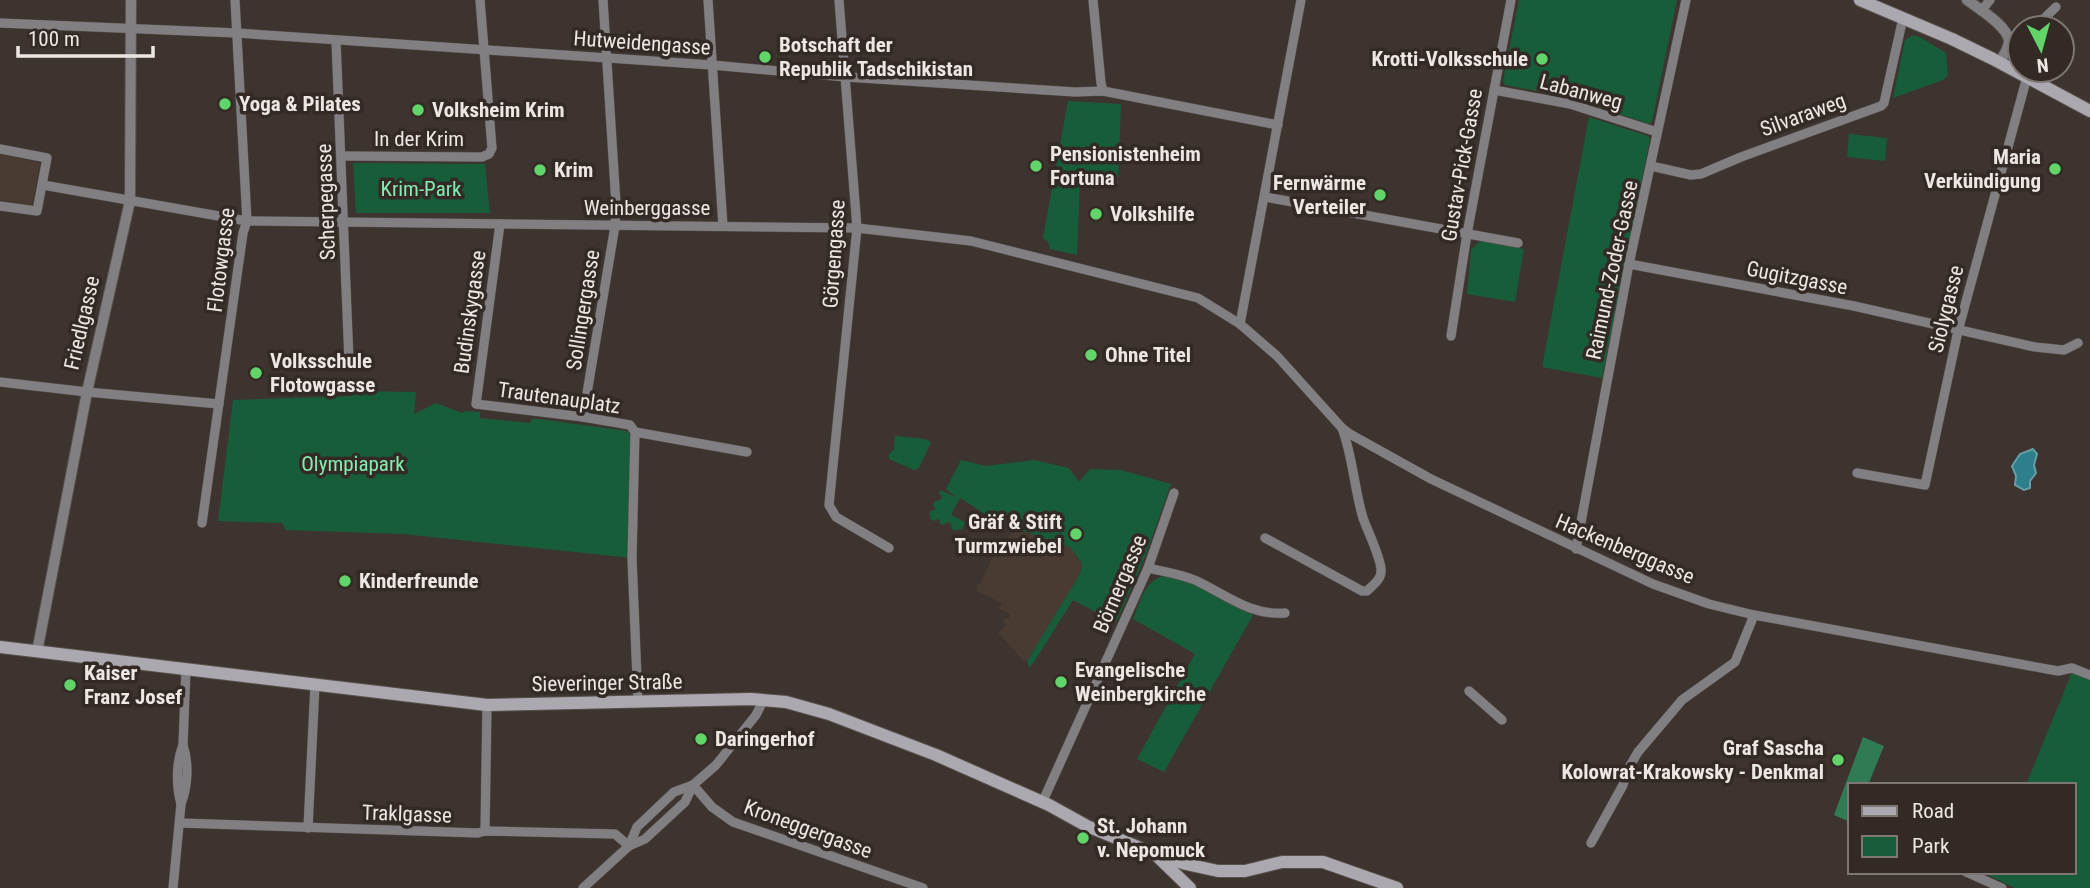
<svg xmlns="http://www.w3.org/2000/svg" width="2090" height="888" font-family="'Roboto Condensed',sans-serif">
	<style>
		.built { fill: #493b32 }
		.green { fill: #185d3a }
		.forest { fill: #307b53 }
		.water { fill: #2e7e8b; stroke: #679ea5; stroke-width: 2 }
		.lines { fill: none; stroke-linecap: round; stroke-linejoin: round }
		.minor-casing { stroke: #59514d; stroke-width: 10 }
		.tertiary-casing { stroke: #59514d; stroke-width: 12 }
		.secondary-casing { stroke: #59514d; stroke-width: 14 }
		.minor { stroke: #827f83; stroke-width: 9 }
		.tertiary { stroke: #827f83; stroke-width: 10 }
		.secondary { stroke: #aca8af; stroke-width: 12 }
		.poi-dot { fill: #61d46a; stroke: #332a26; stroke-width: 2.5 }
		.labels { text-anchor: middle; dominant-baseline: central; stroke-width: 7; stroke-linejoin: round; paint-order: stroke }
		.street-label { font-size: 21px; fill: #ece7e3; stroke: #332a26 }
		.poi-label { font-size: 21px; font-weight: bold; fill: #ece7e3; stroke: #332a26; text-anchor: start }
		.park-label { font-size: 21px; fill: #85ebb0; stroke: #332a26 }
	</style>
	<rect width="100%" height="100%" fill="#3d3430"/>
	<!-- built -->
	<g class="built">
		<path d="M 0,154 L 40,163 L 32,205 L 1,200 L 0,202 Z"/>
		<path d="M 1017,530 L 1070,547 L 1082,565 L 1080,574 L 1027,661 L 1023,660 L 998,633 L 1006,625 L 1004,623 L 1003,619 L 1008,619 L 1011,615 L 1000,609 L 1002,603 L 977,591 L 978,584 L 980,584 L 999,544 Z"/>
	</g>
	<!-- green -->
	<g class="green">
		<path d="M 1519,0 L 1677,0 L 1652,122 L 1649,124 L 1569,97 L 1505,85 L 1503,81 Z"/>
		<path d="M 1911,36 L 1918,36 L 1946,53 L 1948,75 L 1943,80 L 1893,98 L 1905,40 Z"/>
		<path d="M 1068,101 L 1121,104 L 1118,184 L 1080,183 L 1077,255 L 1050,249 L 1048,242 L 1043,238 Z"/>
		<path d="M 1589,117 L 1648,136 L 1650,139 L 1602,378 L 1542,367 Z"/>
		<path d="M 1849,134 L 1887,138 L 1885,161 L 1847,157 Z"/>
		<path d="M 353,163 L 485,164 L 490,213 L 356,213 Z"/>
		<path d="M 1480,241 L 1524,249 L 1515,302 L 1467,294 L 1471,250 Z"/>
		<path d="M 352,391 L 416,392 L 414,414 L 436,403 L 462,413 L 466,411 L 480,412 L 480,418 L 530,423 L 532,419 L 539,419 L 627,431 L 630,435 L 635,436 L 632,558 L 403,534 L 286,530 L 282,523 L 218,521 L 233,400 L 352,396 Z"/>
		<path d="M 895,436 L 925,439 L 931,442 L 919,468 L 914,470 L 889,459 L 889,454 L 894,449 Z"/>
		<path d="M 961,460 L 986,466 L 1034,460 L 1069,468 L 1079,482 L 1090,469 L 1121,470 L 1171,484 L 1145,557 L 1116,623 L 1073,600 L 1030,668 L 1027,661 L 1080,574 L 1082,567 L 1081,562 L 1070,547 L 999,523 L 960,498 L 951,515 L 965,522 L 962,530 L 958,529 L 957,531 L 952,529 L 951,524 L 948,522 L 943,525 L 939,523 L 940,520 L 937,519 L 935,521 L 930,519 L 931,516 L 929,514 L 931,510 L 934,511 L 935,508 L 933,506 L 935,501 L 940,500 L 942,497 L 939,493 L 940,490 L 956,497 L 946,489 Z"/>
		<path d="M 1168,575 L 1198,585 L 1253,615 L 1164,772 L 1137,759 L 1195,654 L 1133,619 C 1141,600 1145,578 1168,575 Z"/>
		<path d="M 2072,672 L 2090,678 L 2090,888 L 2015,888 L 1988,875 L 1989,872 L 2074,872 L 2074,785 L 2026,785 Z"/>
	</g>
	<!-- forest -->
	<path class="forest" d="M 1863,737 L 1884,746 L 1868,785 L 1850,785 L 1850,822 L 1834,815 Z"/>
	<!-- water -->
	<path class="water" d="M 2033,449 L 2037,454 L 2034,465 L 2036,473 L 2030,481 L 2030,488 L 2024,490 L 2015,485 L 2016,476 L 2012,466 L 2020,454 Z"/>
	<g class="lines">
		<defs>
			<g id="minor">
				<path d="M 708,0 L 723,226"/>
				<path d="M 839,0 L 857,228 L 829,505 L 836,517 L 889,548"/>
				<path d="M 1093,0 L 1101,83 L 1103,91"/>
				<path d="M 1981,11 L 1990,0"/>
				<path d="M 0,23 L 237,33 L 712,65 L 846,77 L 1075,92 L 1103,91 L 1278,125"/>
				<path d="M 2034,28 L 2056,7"/>
				<path d="M 336,41 L 349,361"/>
				<path d="M 1494,90 L 1570,104 L 1657,132"/>
				<path d="M 0,149 L 47,158 L 37,211 L 0,206"/>
				<path d="M 342,156 L 482,157 L 489,154 L 492,148 L 480,0"/>
				<path d="M 1651,166 L 1691,175 L 1701,174 L 1741,157 L 1881,106 L 1884,103 L 1903,18"/>
				<path d="M 43,185 L 247,221 L 857,228 L 971,241 L 1198,298 L 1240,324 L 1277,356 L 1342,428 L 1350,434 L 1431,479 L 1653,584 L 1709,604 L 1754,615 L 2058,671 L 2072,668 L 2090,675"/>
				<path d="M 1265,197 L 1518,243"/>
				<path d="M 500,224 L 476,404 L 583,417 L 630,425 L 635,432 L 632,558 L 638,703"/>
				<path d="M 1629,264 L 1854,306 L 2035,347 L 2064,350 L 2078,343"/>
				<path d="M 1240,324 L 1301,0"/>
				<path d="M 1451,336 L 1467,234 L 1511,0"/>
				<path d="M 0,382 L 87,392 L 219,404"/>
				<path d="M 583,417 L 615,226 L 616,204 L 603,0"/>
				<path d="M 635,432 L 747,452"/>
				<path d="M 1857,473 L 1925,485 L 1958,331 L 2027,77"/>
				<path d="M 202,523 L 243,233 L 247,221 L 235,0"/>
				<path d="M 1265,538 L 1362,591 L 1367,591 C 1374,584 1382,579 1381,569 C 1380,556 1368,532 1363,518 C 1354,488 1353,457 1342,428"/>
				<path d="M 1576,549 L 1629,264 L 1686,0"/>
				<path d="M 1148,568 C 1165,572 1181,574 1197,581 C 1226,595 1251,616 1285,613"/>
				<path d="M 1469,691 L 1502,720"/>
				<path d="M 693,785 L 712,807 L 733,822 L 923,888"/>
				<path d="M 1042,803 L 1148,568 L 1174,493"/>
				<path d="M 181,804 C 176,786 176,762 183,745 L 186,669"/>
				<path d="M 180,823 L 478,833 L 485,831 L 615,834 L 629,846"/>
				<path d="M 308,828 L 315,684"/>
				<path d="M 485,831 L 487,705"/>
				<path d="M 1591,843 L 1623,785 L 1627,771 L 1638,752 L 1682,700 L 1735,662 L 1754,615"/>
				<path d="M 629,846 L 637,827 L 674,792 L 693,785 L 716,765 L 756,715 L 764,699"/>
				<path d="M 1966,872 L 2002,888"/>
				<path d="M 173,888 L 181,804 C 188,786 189,763 183,745"/>
				<path d="M 583,888 L 629,846 L 645,839 L 685,802 L 693,785"/>
			</g>
			<g id="tertiary">
				<path d="M 1967,0 C 1978,8 2008,26 2009,41 C 2009,48 2003,56 2000,62"/>
				<path d="M 37,652 L 87,392 L 130,201 L 131,0"/>
			</g>
			<g id="secondary">
				<path d="M 1860,0 L 1952,39 L 1993,59 L 2090,111"/>
				<path d="M 0,647 L 487,705 L 751,699 L 786,702 L 829,714 L 936,755 L 1049,805 L 1087,826 L 1155,854 L 1186,864 L 1218,871 L 1245,871 L 1282,862 L 1323,862 L 1397,888"/>
				<path d="M 1157,856 L 1190,888"/>
			</g>
		</defs>
		<!-- minor casing -->
		<use href="#minor" class="minor-casing"/>
		<!-- tertiary casing -->
		<use href="#tertiary" class="tertiary-casing"/>
		<!-- secondary casing -->
		<use href="#secondary" class="secondary-casing"/>
		<!-- minor -->
		<use href="#minor" class="minor"/>
		<!-- tertiary -->
		<use href="#tertiary" class="tertiary"/>
		<!-- secondary -->
		<use href="#secondary" class="secondary"/>
	</g>
	<!-- markers -->
	<g class="poi-dot">
		<circle cx="765" cy="57" r="7"/>
		<circle cx="1542" cy="59" r="7"/>
		<circle cx="225" cy="104" r="7"/>
		<circle cx="418" cy="110" r="7"/>
		<circle cx="1036" cy="166" r="7"/>
		<circle cx="2055" cy="169" r="7"/>
		<circle cx="540" cy="170" r="7"/>
		<circle cx="1380" cy="195" r="7"/>
		<circle cx="1096" cy="214" r="7"/>
		<circle cx="1091" cy="355" r="7"/>
		<circle cx="256" cy="373" r="7"/>
		<circle cx="1076" cy="534" r="7"/>
		<circle cx="345" cy="581" r="7"/>
		<circle cx="1061" cy="682" r="7"/>
		<circle cx="70" cy="685" r="7"/>
		<circle cx="701" cy="739" r="7"/>
		<circle cx="1838" cy="760" r="7"/>
		<circle cx="1083" cy="838" r="7"/>
	</g>
	<g class="labels">
		<!-- street labels -->
		<g class="street-label">
			<text transform="translate(642 43) rotate(4)">Hutweidengasse</text>
			<text transform="translate(1581 92) rotate(15)">Labanweg</text>
			<text transform="translate(1803 115) rotate(-20)">Silvaraweg</text>
			<text x="419" y="139">In der Krim</text>
			<text transform="translate(1462 165) rotate(-80)">Gustav-Pick-Gasse</text>
			<text transform="translate(326 202) rotate(-92)">Scherpegasse</text>
			<text x="647" y="208">Weinberggasse</text>
			<text transform="translate(834 254) rotate(-86)">Görgengasse</text>
			<text transform="translate(221 260) rotate(-83)">Flotowgasse</text>
			<text transform="translate(1612 270) rotate(-78)">Raimund-Zoder-Gasse</text>
			<text transform="translate(1797 278) rotate(11)">Gugitzgasse</text>
			<text transform="translate(1946 309) rotate(-76)">Siolygasse</text>
			<text transform="translate(583 310) rotate(-81)">Sollingergasse</text>
			<text transform="translate(470 312) rotate(-82)">Budinskygasse</text>
			<text transform="translate(82 323) rotate(-77)">Friedlgasse</text>
			<text transform="translate(559 398) rotate(8)">Trautenauplatz</text>
			<text transform="translate(1625 549) rotate(23)">Hackenberggasse</text>
			<text transform="translate(1120 584) rotate(-67)">Börnergasse</text>
			<text transform="translate(607 683) rotate(-1)">Sieveringer Straße</text>
			<text transform="translate(407 814) rotate(2)">Traklgasse</text>
			<text transform="translate(808 829) rotate(20)">Kroneggergasse</text>
		</g>
		<!-- poi labels -->
		<g class="poi-label">
			<text x="779" y="45">Botschaft der<tspan x="779" dy="24">Republik Tadschikistan</tspan></text>
			<text x="1528" y="59" text-anchor="end">Krotti-Volksschule</text>
			<text x="239" y="104">Yoga &amp; Pilates</text>
			<text x="432" y="110">Volksheim Krim</text>
			<text x="1050" y="154">Pensionistenheim<tspan x="1050" dy="24">Fortuna</tspan></text>
			<text x="2041" y="157" text-anchor="end">Maria<tspan x="2041" dy="24">Verkündigung</tspan></text>
			<text x="554" y="170">Krim</text>
			<text x="1366" y="183" text-anchor="end">Fernwärme<tspan x="1366" dy="24">Verteiler</tspan></text>
			<text x="1110" y="214">Volkshilfe</text>
			<text x="1105" y="355">Ohne Titel</text>
			<text x="270" y="361">Volksschule<tspan x="270" dy="24">Flotowgasse</tspan></text>
			<text x="1062" y="522" text-anchor="end">Gräf &amp; Stift<tspan x="1062" dy="24">Turmzwiebel</tspan></text>
			<text x="359" y="581">Kinderfreunde</text>
			<text x="1075" y="670">Evangelische<tspan x="1075" dy="24">Weinbergkirche</tspan></text>
			<text x="84" y="673">Kaiser<tspan x="84" dy="24">Franz Josef</tspan></text>
			<text x="715" y="739">Daringerhof</text>
			<text x="1824" y="748" text-anchor="end">Graf Sascha<tspan x="1824" dy="24">Kolowrat-Krakowsky - Denkmal</tspan></text>
			<text x="1097" y="826">St. Johann<tspan x="1097" dy="24">v. Nepomuck</tspan></text>
		</g>
		<!-- park labels -->
		<g class="park-label">
			<text x="421" y="189">Krim-Park</text>
			<text x="353" y="464">Olympiapark</text>
		</g>
	</g>
	<!-- legend -->
	<rect x="1848" y="783" width="228" height="91" fill="#332a26" stroke="#7d7672" stroke-width="2"/>
	<rect x="1862" y="806" width="35" height="10" fill="#aca8af" stroke="#7d7672" stroke-width="2"/>
	<text x="1912" y="818" font-size="21" fill="#ece7e3">Road</text>
	<rect x="1862" y="836" width="35" height="21" fill="#185d3a" stroke="#7d7672" stroke-width="2"/>
	<text x="1912" y="853" font-size="21" fill="#ece7e3">Park</text>
	<!-- north arrow -->
	<g transform="translate(2041 49) rotate(174)"><circle r="33" fill="#332a26" stroke="#7d7672" stroke-width="2"/>
	<path d="M0-5L12 26L0 18L-12 26Z" fill="#61d46a"/>
	<text y="-10" font-size="19" font-weight="bold" text-anchor="middle" fill="#ece7e3">N</text>
	</g>
	<!-- scale -->
	<path d="M18 46v10h135v-10" fill="none" stroke="#ece7e3" stroke-width="3.5"/>
	<text x="28" y="46" font-size="21" fill="#ece7e3" stroke="#332a26" stroke-width="5" paint-order="stroke">100 m</text>
</svg>
